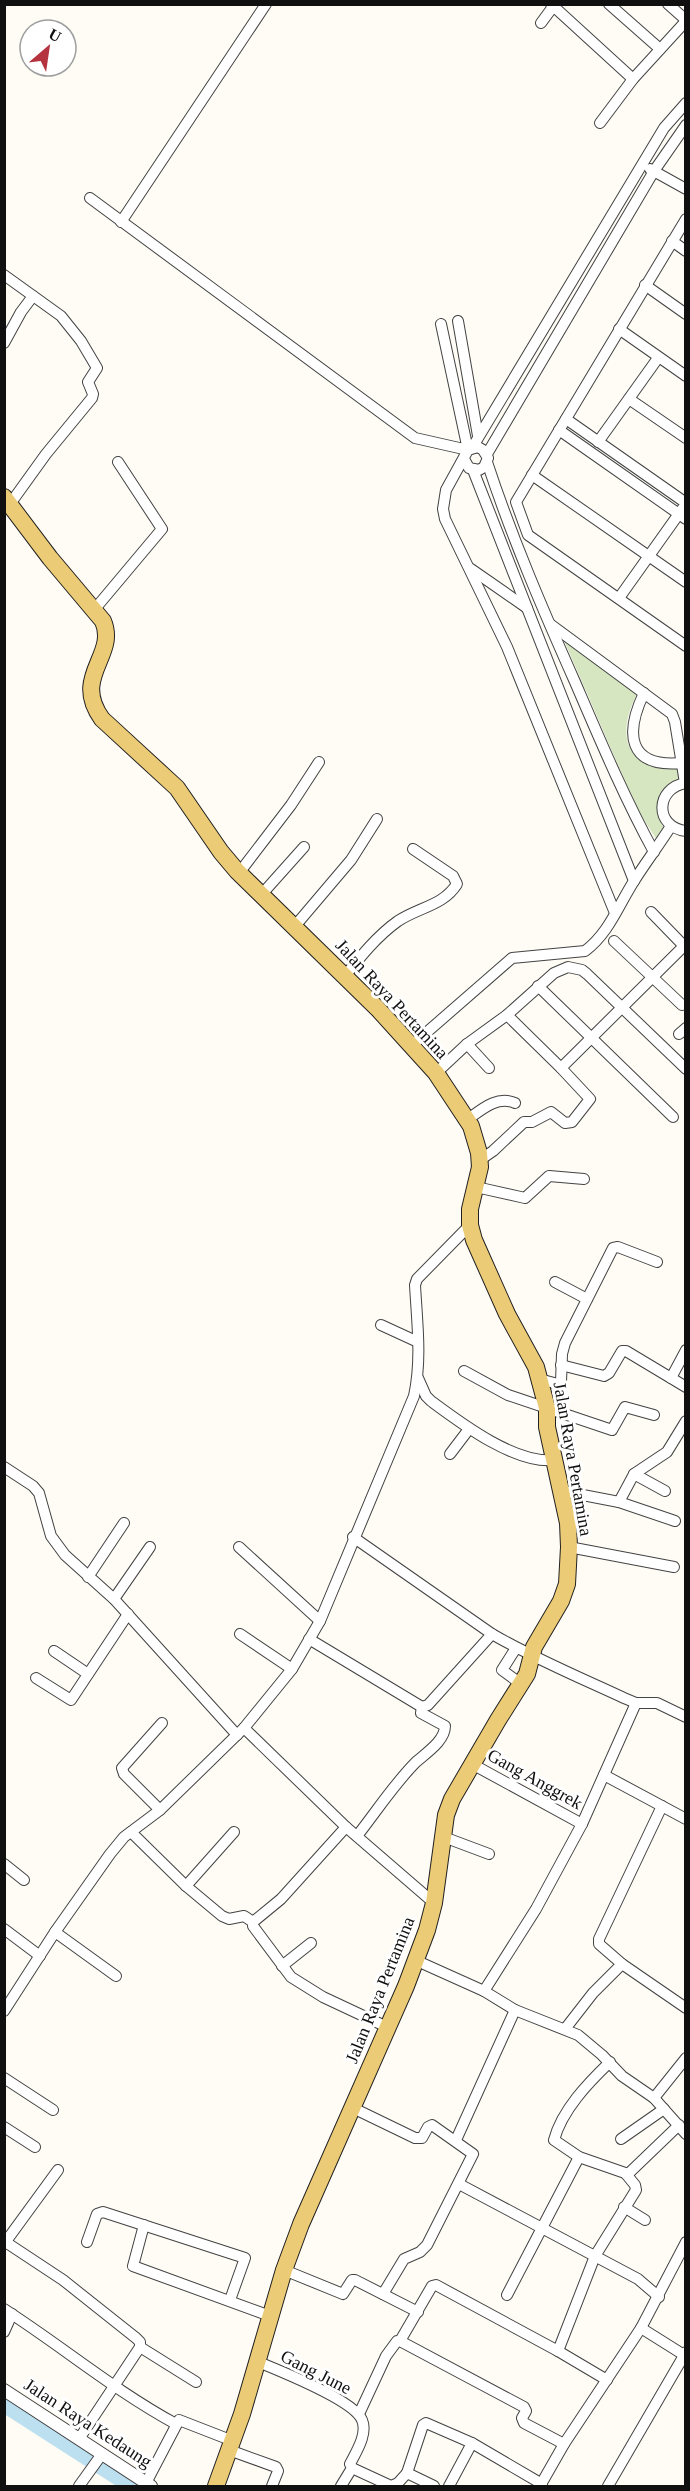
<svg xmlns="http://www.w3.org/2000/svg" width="690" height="2491" font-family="'Times New Roman',serif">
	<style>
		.green { fill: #d5e6c0 }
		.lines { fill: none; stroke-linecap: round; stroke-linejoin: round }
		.river { stroke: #bde0f1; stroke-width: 18 }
		.minor-casing { stroke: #434343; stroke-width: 12 }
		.tertiary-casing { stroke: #434343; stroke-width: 14 }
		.primary-casing { stroke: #212121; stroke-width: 18 }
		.minor { stroke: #fff; stroke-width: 10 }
		.tertiary { stroke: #fff; stroke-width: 12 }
		.primary { stroke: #eccb76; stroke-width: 16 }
		.labels { text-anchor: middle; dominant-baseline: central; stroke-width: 6; stroke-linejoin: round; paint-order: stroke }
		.street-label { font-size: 18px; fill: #101010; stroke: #fff }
	</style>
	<rect width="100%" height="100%" fill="#fefcf4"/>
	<!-- green -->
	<path class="green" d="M 563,638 L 637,694 C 615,736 626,769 677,769 L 679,778 C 656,790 651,805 664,828 L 657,840 L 638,811 Z"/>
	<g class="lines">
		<!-- river -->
		<path class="river" d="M 4,2403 L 133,2486"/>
		<defs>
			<g id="minor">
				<path d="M 551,4 L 633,79"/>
				<path d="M 609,4 L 660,49"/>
				<path d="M 668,4 L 686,20"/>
				<path d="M 541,23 L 555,4"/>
				<path d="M 600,123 L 633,79 L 686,21"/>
				<path d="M 650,169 L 686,189"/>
				<path d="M 90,198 L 415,438 L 468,450 L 441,324"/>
				<path d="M 686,219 L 516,502 L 528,535 L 686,646"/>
				<path d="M 121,222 L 266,4"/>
				<path d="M 672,241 L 686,251"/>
				<path d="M 4,275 L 61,316 L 81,341 L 97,368 L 88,382 L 93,394 L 92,398 L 46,454 L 10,504"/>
				<path d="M 645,285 L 686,314"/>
				<path d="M 458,321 L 478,436"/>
				<path d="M 619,329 L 686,376"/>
				<path d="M 4,343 L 21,312 L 33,296"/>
				<path d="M 629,399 L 686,438"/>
				<path d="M 566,419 L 686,503"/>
				<path d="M 559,430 L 686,519"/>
				<path d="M 598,442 L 658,358"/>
				<path d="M 472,448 L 664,128 L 686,103"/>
				<path d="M 487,454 L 654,171 L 686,125"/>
				<path d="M 464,459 L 469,468 L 479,470 L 484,467 L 488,458 L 483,450 L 478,447 L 468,450 L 446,490 L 443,509 L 445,519 L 507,647 L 615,913"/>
				<path d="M 487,462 C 512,538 543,610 575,682 C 600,740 624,797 654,852"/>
				<path d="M 473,470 L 634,881"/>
				<path d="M 532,475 L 686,582"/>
				<path d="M 471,569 L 527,608"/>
				<path d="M 619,598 L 683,508"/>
				<path d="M 94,610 L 162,529 L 118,462"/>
				<path d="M 550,624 L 672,714 L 675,722 L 685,783"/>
				<path d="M 644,693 C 625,733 627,768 682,763"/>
				<path d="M 686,783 C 655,788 654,827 686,831"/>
				<path d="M 239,873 L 291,805 L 319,762"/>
				<path d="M 262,894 L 304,847"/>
				<path d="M 651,912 L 684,946"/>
				<path d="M 295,926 L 351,860 L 377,819"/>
				<path d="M 614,941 L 682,1005"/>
				<path d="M 345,976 C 361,956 377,936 398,921 C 419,907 443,906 457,884 L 453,876 L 413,849"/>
				<path d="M 538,986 L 673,1117"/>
				<path d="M 507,1015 L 561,1068"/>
				<path d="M 679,1034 L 686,1028"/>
				<path d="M 467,1044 L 489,1068"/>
				<path d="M 411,1046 L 512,958 L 585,951 C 609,933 618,906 634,881 C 646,862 659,845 671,826"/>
				<path d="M 436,1073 L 467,1044 L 507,1015 L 554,973 L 568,967 L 582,970 L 587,974 L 686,1069"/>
				<path d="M 467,1120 C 481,1110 497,1095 515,1103"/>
				<path d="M 480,1160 L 493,1151 L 524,1122 L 532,1122 L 551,1112 L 565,1123 L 572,1122 L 590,1099 L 561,1068 L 684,946 L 686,947"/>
				<path d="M 476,1187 L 525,1198 L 549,1176 L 584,1179"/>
				<path d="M 555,1282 L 587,1299"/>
				<path d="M 381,1325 L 418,1342"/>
				<path d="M 561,1365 L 604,1376 L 609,1373 L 622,1351 L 626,1351 L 686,1387"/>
				<path d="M 464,1371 L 508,1395 L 612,1430 L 625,1407 L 654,1415"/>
				<path d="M 418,1378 L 426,1396 L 431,1401 C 462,1424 515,1464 554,1460"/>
				<path d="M 671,1378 L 686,1350"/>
				<path d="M 539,1379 L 558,1384 L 561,1382 L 562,1354 L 565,1343 L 613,1248 L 618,1247 L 657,1262"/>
				<path d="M 450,1454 L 469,1429"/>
				<path d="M 4,1467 L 33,1486 L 39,1493 L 51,1536 L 65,1555 L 114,1599 L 237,1735"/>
				<path d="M 634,1474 L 665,1491"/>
				<path d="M 562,1491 L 619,1502 L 675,1521"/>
				<path d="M 619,1502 L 634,1474 L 667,1452 L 686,1421"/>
				<path d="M 353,1537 L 492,1634 C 533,1658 581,1678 624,1698 L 636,1703 L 657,1703 L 686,1717"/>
				<path d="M 239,1547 L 320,1621"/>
				<path d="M 569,1547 L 674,1567"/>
				<path d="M 88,1577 L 124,1523"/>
				<path d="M 114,1599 L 150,1547"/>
				<path d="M 240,1634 L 292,1669"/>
				<path d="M 309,1639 L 422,1707 L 428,1705 L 492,1634"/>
				<path d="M 516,1648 L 502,1670 L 521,1684"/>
				<path d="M 54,1651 L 88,1674"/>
				<path d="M 36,1678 L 71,1700 L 128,1614"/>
				<path d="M 244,1728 L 346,1827 L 434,1903"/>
				<path d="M 472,1764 L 582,1824"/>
				<path d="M 604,1775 L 686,1819"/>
				<path d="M 662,1806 L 599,1939 L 599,1944 L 622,1964 L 686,2008"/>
				<path d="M 160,1810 L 124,1774 L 122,1768 L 162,1723"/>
				<path d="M 131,1832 L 186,1886 L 222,1916 L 229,1919 L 244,1916 L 253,1922 L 253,1926 L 291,1977 L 323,1997 L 387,2027"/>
				<path d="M 357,1836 C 376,1812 394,1784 416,1762 C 426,1753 445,1741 445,1726 L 421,1713 L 422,1707"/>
				<path d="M 441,1836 L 489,1854"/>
				<path d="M 4,1864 L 24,1880"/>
				<path d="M 186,1886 L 234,1832"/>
				<path d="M 253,1922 L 281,1899 L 346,1827"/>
				<path d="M 4,1929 L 40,1956"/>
				<path d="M 55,1932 L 116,1976"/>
				<path d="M 415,1960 L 484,1991 L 515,2010 L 578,2035 L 602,2055 L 622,2076 L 654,2098 L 686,2134"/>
				<path d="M 282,1966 L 311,1943"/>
				<path d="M 484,1991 L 536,1909 L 582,1824 L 636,1703"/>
				<path d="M 4,2011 L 55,1932 L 110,1854 L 124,1837 L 160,1810 L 244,1728 L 292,1669 L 320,1621 L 414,1396 C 422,1359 417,1322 415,1285 L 417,1279 L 470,1225"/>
				<path d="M 565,2029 L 593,1993 L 622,1964"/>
				<path d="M 610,2062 C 588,2083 562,2110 554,2140 L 579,2157 L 628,2174 L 679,2125"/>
				<path d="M 4,2078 L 53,2110"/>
				<path d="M 654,2098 L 686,2058"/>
				<path d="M 353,2108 L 415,2138 L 422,2138 L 428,2127 L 432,2125 L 473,2154 L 427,2245 L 420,2252 L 404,2259 L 383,2294"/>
				<path d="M 4,2127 L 35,2147"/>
				<path d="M 621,2139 L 664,2109"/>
				<path d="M 456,2140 L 515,2010"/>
				<path d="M 459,2184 L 638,2279 L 659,2297"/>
				<path d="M 624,2207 L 645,2220"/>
				<path d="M 144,2225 L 133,2266 L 270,2316"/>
				<path d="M 4,2241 L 63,2280 L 136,2338 L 140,2342 L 140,2347 L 196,2382"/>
				<path d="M 87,2242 L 97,2214 L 103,2212 L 245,2258 L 230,2300"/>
				<path d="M 4,2244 L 58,2170"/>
				<path d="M 284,2270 L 343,2294 L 352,2280 L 355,2280 L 418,2312"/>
				<path d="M 507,2295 L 579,2157"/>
				<path d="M 4,2309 C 63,2347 115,2391 176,2424"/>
				<path d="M 641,2328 L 684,2355"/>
				<path d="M 4,2332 L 12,2314"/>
				<path d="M 558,2351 L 607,2380"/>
				<path d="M 256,2361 C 278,2370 354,2400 362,2420 C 368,2434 356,2452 350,2464 L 352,2468 L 341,2486"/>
				<path d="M 359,2414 L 386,2356 L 397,2341 L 400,2341"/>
				<path d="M 79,2439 L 140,2347"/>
				<path d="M 564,2444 L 524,2423 L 522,2418 L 526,2411 L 524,2407 L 400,2341 L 432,2286 L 436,2285 L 558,2351 L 595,2256 L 636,2190 L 635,2185 L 626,2174"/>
				<path d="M 229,2450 L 276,2467 L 278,2471 L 272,2486"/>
				<path d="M 352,2468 L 391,2486 L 398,2483 L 407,2473 L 434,2486"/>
				<path d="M 407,2473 L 423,2425 L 426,2423 L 472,2443 L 542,2484"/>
				<path d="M 146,2483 L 179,2420 L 233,2441"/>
				<path d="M 79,2486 L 102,2454"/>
				<path d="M 449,2486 L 472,2443"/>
				<path d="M 540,2486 L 564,2444 L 641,2328 L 686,2242"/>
				<path d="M 608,2486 L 686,2352"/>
			</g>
			<path id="tertiary" d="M 4,2390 L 151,2486"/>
			<path id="primary" d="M 4,497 L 50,558 L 103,621 C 118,656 71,676 102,719 L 177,788 L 221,852 L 237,871 L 378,1009 L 436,1073 L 471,1126 L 479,1153 L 480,1167 L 470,1209 L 470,1225 L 474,1240 L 507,1314 L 536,1367 L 547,1408 L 547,1427 L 568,1523 L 569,1547 L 567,1584 L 561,1601 L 534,1647 L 527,1674 L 498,1720 L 452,1799 L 446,1815 L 434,1903 L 427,1930 L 406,1986 L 301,2224 L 284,2270 L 242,2414 L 216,2486"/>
		</defs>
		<!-- minor casing -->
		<use href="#minor" class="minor-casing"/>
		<!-- tertiary casing -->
		<use href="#tertiary" class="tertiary-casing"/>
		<!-- primary casing -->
		<use href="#primary" class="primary-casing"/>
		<!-- minor -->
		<use href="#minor" class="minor"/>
		<!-- tertiary -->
		<use href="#tertiary" class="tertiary"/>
		<!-- primary -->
		<use href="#primary" class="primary"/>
	</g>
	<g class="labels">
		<!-- street labels -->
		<g class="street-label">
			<text transform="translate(392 999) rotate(47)">Jalan Raya Pertamina</text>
			<text transform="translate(573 1459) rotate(80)">Jalan Raya Pertamina</text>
			<text transform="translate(535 1779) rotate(29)">Gang Anggrek</text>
			<text transform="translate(380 1990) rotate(-68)">Jalan Raya Pertamina</text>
			<text transform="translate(316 2372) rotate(27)">Gang June</text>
			<text transform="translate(88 2423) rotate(33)">Jalan Raya Kedaung</text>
		</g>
	</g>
	<!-- border -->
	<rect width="690" height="2491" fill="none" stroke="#101010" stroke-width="12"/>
	<!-- north arrow -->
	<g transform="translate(48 48) rotate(29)"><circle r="28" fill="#ffffff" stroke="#9f9f9f" stroke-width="1.5"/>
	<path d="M0-4.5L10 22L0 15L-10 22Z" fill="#b5333f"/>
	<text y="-9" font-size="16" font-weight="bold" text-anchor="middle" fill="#101010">U</text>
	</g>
</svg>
